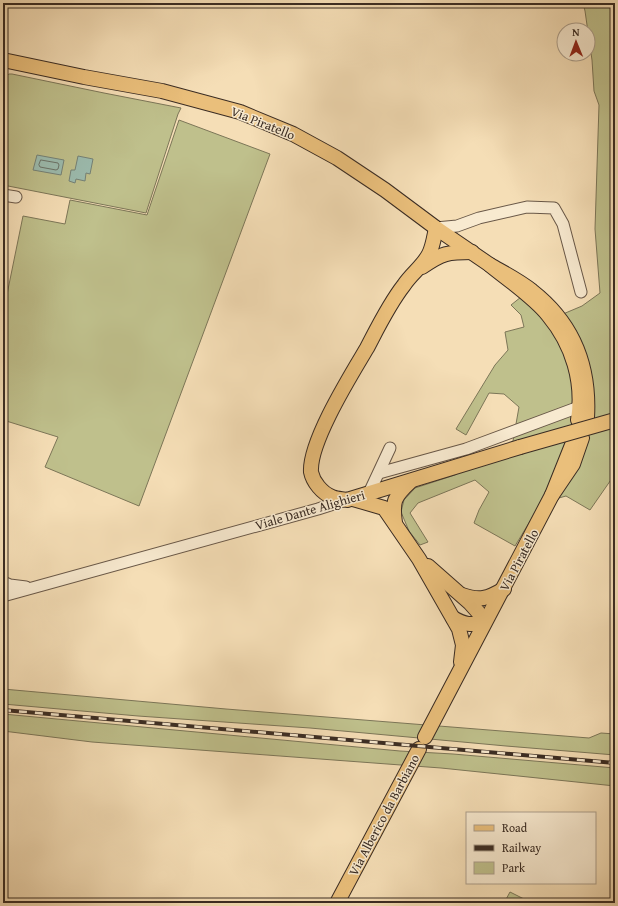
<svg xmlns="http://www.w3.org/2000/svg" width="618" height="906" font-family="'Gentium Book Plus',serif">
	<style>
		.green { fill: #bfc08c; stroke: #7c7658 }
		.water { fill: #9cbcaf; stroke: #758277 }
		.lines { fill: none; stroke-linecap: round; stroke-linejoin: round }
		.shore { stroke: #6b7469; stroke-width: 1 }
		.minor-casing { stroke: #695848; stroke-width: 13 }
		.major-casing { stroke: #3a2c23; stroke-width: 16 }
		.minor { stroke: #f8ead0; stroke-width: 11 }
		.major { stroke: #eabf7b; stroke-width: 14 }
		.rail-casing { stroke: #3a2c23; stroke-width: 4 }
		.rail { stroke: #f8ead0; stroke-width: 2.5; stroke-dasharray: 8; stroke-linecap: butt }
		.major-bridge-casing { stroke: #3a2c23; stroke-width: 16; stroke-linecap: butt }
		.major-bridge { stroke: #eabf7b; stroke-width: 14 }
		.labels { text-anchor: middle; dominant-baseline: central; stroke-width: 3; stroke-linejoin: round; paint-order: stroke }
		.street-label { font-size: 13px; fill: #3a2c23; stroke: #f8ead0 }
	</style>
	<rect width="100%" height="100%" fill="#f5deb6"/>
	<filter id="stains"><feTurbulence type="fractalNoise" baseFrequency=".005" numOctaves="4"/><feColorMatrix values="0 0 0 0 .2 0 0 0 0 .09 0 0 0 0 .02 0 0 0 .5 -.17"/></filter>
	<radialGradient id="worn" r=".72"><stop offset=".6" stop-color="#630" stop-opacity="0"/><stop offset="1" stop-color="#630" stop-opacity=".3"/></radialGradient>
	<!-- green -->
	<g class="green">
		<path d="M 583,3 L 615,3 L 615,474 L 590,510 L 566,496 L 541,503 L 515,546 L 474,523 L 479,510 L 489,492 L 475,480 L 418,503 L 410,513 L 428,542 L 420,545 L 409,531 L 401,512 L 404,500 L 415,488 L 455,475 L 513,441 L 519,407 L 504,394 L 489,393 L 466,435 L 456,429 L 495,365 L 508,350 L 505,332 L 524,327 L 521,315 L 511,305 L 521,297 L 563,314 L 582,306 L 600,293 L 595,229 L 599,105 L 594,91 L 592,60 L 585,11 Z"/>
		<path d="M 9,74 L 12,74 L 104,93 L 181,108 L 178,114 L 146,213 L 3,185 L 3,84 L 6,76 Z"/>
		<path d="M 179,120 L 270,154 L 139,506 L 45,467 L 58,437 L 3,420 L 3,314 L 23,216 L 65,224 L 70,200 L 147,215 Z"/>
		<path d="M 3,689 L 226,709 L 589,738 L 601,733 L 615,734 L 615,755 L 506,746 L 310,728 L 138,716 L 3,704 Z"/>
		<path d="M 3,714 L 400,751 L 453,754 L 615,768 L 615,786 L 441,768 L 92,742 L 3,731 Z"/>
		<path d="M 510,892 L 532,903 L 504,903 Z"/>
	</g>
	<!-- water -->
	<g class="water">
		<path d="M 37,155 L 64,160 L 61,175 L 33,170 Z"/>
		<path d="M 78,156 L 93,159 L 90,174 L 86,173 L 85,181 L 76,179 L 75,183 L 69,181 L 71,170 L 75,170 Z"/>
	</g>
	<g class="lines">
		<!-- shore -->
		<path class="shore" d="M 41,160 L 58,163 L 59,165 L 58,169 L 56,170 L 40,167 L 39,165 Z"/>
		<defs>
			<g id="minor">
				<path d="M 3,195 L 16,197"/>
				<path d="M 436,228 L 457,226 L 479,218 L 527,207 L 554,208 L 563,224 L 581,292"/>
				<path d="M 379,473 L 466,449 L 579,407"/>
				<path d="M 369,493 L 390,448"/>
				<path d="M 3,582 L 10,585 L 26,587"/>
				<path d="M 3,596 L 318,509 L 346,500"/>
			</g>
			<g id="major">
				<path d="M 3,60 L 84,77 L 162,91 L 240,112 L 293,134 L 337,158 L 385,190 L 436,228 L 490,265"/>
				<path d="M 436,228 C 434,237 433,246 429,254 C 423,266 411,274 404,285 C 389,304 378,327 367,348 C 351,375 309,442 311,472 C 313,482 322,493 332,497 C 336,499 342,499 347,500 L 520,447"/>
				<path d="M 422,267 C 442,253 448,252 472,252"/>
				<path d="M 578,420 C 584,382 573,345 548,315 C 535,298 507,279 490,265 C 504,273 520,281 532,291 C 573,323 590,367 587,418"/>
				<path d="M 574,440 L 552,495 L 573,464 L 582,438"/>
				<path d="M 353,499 L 384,508 L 419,559 L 459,629 L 463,645 L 461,662"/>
				<path d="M 395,523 C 392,501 394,497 410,482"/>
				<path d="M 428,566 L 470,603 L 478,612 L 484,623"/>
				<path d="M 462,595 C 480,601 487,599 504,589"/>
				<path d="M 453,618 C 465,625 471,625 484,623"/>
				<path d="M 425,737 L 552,495"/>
				<path d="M 337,903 L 419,749"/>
			</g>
		</defs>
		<!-- minor casing -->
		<use href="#minor" class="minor-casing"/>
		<!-- major casing -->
		<use href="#major" class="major-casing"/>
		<!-- minor -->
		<use href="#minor" class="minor"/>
		<!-- major -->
		<use href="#major" class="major"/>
		<defs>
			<path id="rail" d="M 3,710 L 615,763"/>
		</defs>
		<!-- rail casing -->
		<use href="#rail" class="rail-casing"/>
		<!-- rail -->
		<use href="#rail" class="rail"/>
		<defs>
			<path id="major-bridge" d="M 520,447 L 615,420"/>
		</defs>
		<!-- major-bridge casing -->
		<use href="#major-bridge" class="major-bridge-casing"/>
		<!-- major-bridge -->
		<use href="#major-bridge" class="major-bridge"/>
	</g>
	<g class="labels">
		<!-- street labels -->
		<g class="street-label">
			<text transform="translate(263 123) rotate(22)">Via Piratello</text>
			<text transform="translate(310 510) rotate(-16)">Viale Dante Alighieri</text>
			<text transform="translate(519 560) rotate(-62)">Via Piratello</text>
			<text transform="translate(384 815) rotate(-62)">Via Alberico da Barbiano</text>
		</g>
	</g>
	<!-- margin -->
	<rect width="618" height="906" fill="none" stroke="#f5deb6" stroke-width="16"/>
	<rect x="4" y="4" width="610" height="898" fill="none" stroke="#3a2c23" stroke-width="2"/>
	<rect x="8" y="8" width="602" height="890" fill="none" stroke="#3a2c23"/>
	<!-- legend -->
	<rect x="466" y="812" width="130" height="72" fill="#f8ead0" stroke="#ac9e8b"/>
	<rect x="474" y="825" width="20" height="6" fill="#eabf7b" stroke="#ac9e8b"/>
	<text x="502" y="832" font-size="12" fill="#3a2c23">Road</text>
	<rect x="474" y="845" width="20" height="6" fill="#3a2c23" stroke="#ac9e8b"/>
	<text x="502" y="852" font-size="12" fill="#3a2c23">Railway</text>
	<rect x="474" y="862" width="20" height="12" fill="#bfc08c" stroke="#ac9e8b"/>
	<text x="502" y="872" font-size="12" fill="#3a2c23">Park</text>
	<!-- north arrow -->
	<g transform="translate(576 42) rotate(359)"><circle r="19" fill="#f8ead0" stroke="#ac9e8b"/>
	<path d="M0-3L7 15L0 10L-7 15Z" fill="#8f2418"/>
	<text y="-6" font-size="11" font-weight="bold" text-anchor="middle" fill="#3a2c23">N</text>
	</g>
	<rect width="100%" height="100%" filter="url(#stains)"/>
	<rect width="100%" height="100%" fill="url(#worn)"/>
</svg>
